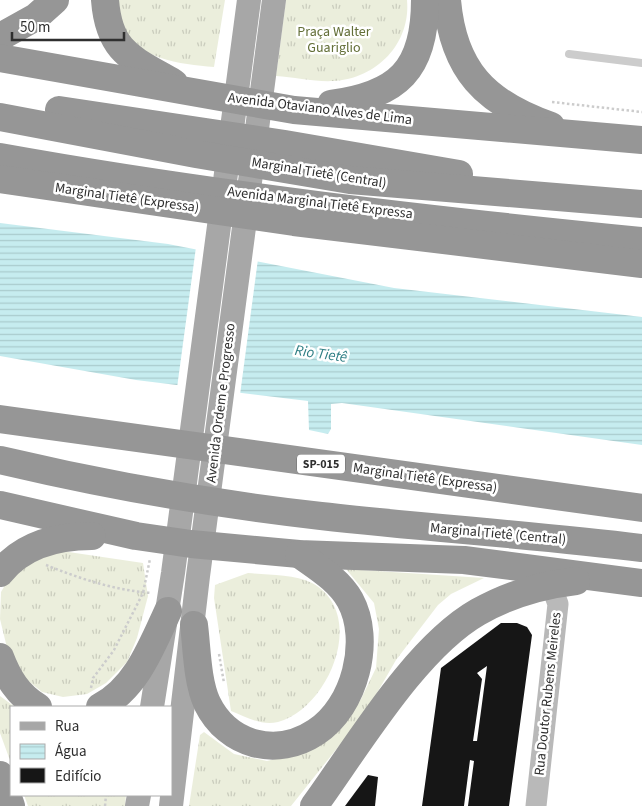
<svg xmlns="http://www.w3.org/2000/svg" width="642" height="806" font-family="'Source Sans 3',sans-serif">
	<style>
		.grass { fill: url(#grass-tufts) }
		.water { fill: url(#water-rules) }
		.pier { fill: #fff }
		.building { fill: #161616; fill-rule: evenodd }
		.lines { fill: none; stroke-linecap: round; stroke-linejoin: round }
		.path { stroke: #ccc; stroke-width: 2.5; stroke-dasharray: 2.5 2.5; stroke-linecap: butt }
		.lane { stroke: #ccc; stroke-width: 8 }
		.secondary { stroke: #b9b9b9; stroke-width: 21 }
		.primary { stroke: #a7a7a7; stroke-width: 24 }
		.highway { stroke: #969696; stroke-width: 28 }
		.labels { text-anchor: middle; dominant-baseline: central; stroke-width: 5; stroke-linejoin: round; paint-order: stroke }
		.shield { fill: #fff; stroke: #6d6d6d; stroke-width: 1 }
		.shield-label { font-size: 12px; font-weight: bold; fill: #2f2f2f }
		.park-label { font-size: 14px; fill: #636f38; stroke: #fff }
		.street-label { font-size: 14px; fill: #2f2f2f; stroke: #fff }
		.water-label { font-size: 15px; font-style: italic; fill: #307f85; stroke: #fff }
	</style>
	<defs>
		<pattern id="grass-tufts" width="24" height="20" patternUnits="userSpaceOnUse" patternTransform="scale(1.25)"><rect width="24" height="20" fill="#ebeedc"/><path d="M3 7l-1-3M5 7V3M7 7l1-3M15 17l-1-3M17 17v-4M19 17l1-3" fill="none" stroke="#caccbd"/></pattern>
		<pattern id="water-rules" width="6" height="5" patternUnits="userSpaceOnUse" patternTransform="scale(1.25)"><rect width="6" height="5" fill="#c6ecef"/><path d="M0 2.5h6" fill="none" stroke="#aacbcd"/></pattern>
	</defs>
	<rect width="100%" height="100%" fill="#fff"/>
	<!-- grass -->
	<g class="grass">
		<path d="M 114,0 L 225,0 L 214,67 C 180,64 136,60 120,23 C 117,16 116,7 114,0 Z"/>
		<path d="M 286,0 L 407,0 C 411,43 377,79 333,81 C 315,82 294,77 276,76 Z"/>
		<path d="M 55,550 L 143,563 L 148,596 L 137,638 L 127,662 L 106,683 L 87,694 L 63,697 L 42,692 L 22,676 L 9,656 L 0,619 L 1,592 L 14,570 Z"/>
		<path d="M 346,569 L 484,578 L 451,594 L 438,605 L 396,660 L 366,712 L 291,806 L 189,806 L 200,735 L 204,732 L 234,754 L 267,761 L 310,750 L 339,729 L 361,699 L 376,668 L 379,629 L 374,603 Z"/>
		<path d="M 248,573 C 267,575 294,574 312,583 C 369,614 328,709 278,722 C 261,726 246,717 231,711 L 214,598 L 215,585 Z"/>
		<path d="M 0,696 L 15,707 L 11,707 L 11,763 L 0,733 Z"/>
		<path d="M 24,795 L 126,795 L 125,806 L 28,806 Z"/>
	</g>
	<!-- water -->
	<path class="water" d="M 0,223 L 168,244 L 394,288 L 642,317 L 642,445 L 342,403 L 331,404 L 331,429 L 328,434 L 309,430 L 308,401 L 136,380 L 0,356 Z"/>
	<!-- pier -->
	<path class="pier" d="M 196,247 L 258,259 L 240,395 L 177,388 Z"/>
	<!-- building -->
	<g class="building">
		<path d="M 501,623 L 517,623 L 527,627 L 532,635 L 509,806 L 468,806 L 474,761 L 470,760 L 464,806 L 422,806 L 441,668 ZM 487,666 L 477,741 L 473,741 L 482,679 L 477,673 Z"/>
		<path d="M 368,775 L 378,777 L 375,806 L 345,806 Z"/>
	</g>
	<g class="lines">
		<!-- path -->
		<g class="path">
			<path d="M 552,102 L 642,112"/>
			<path d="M 46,565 C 81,579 114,590 151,593"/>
			<path d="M 219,654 L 224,683"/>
			<path d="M 91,688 L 93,678 L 114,650 L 143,593 L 150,559"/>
			<path d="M 105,806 L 106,795"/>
		</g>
		<!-- lane -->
		<path class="lane" d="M 569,54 L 642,63"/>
		<!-- secondary -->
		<path class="secondary" d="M 536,806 L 558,604 L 551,585"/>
		<!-- primary -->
		<g class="primary">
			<path d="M 152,707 L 173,573 L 249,0"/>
			<path d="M 137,806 L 139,795"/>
			<path d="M 171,806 L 198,576 L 274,0"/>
		</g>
		<!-- highway -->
		<g class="highway">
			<path d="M 105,0 C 109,53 133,59 174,83"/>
			<path d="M 447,0 C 453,70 485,103 551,126"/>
			<path d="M 0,37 L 36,17 L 55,0"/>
			<path d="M 0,58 L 294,110 L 642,140"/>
			<path d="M 331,104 C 398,95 425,70 425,0"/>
			<path d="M 59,110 L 285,144 L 459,174"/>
			<path d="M 0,117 L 196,154 L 350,180 L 642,204"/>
			<path d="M 0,157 C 211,195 429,220 642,241"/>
			<path d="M 0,179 L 294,222 L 642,264"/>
			<path d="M 0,419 L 642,508"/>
			<path d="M 0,460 C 106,485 213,504 321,516 C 428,528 535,535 642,548"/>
			<path d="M 0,505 L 136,536 L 191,544 L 299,554 L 464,560 L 642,583"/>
			<path d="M 0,573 C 23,544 57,536 92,536"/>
			<path d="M 194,625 C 197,649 197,681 207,703 C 228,746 277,758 316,732 C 355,707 372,640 350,600 C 339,580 317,567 299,554"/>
			<path d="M 0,657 C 8,678 18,695 38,707"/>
			<path d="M 100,707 C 136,688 151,648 168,611"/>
			<path d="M 0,775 L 11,806"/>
			<path d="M 314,806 C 357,747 415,648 478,612 C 508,595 541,585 576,581"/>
		</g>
	</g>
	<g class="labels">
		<!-- shield labels -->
		<rect class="shield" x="297" y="454.5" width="48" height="19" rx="4"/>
		<g class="shield-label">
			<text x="321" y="464">SP-015</text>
		</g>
		<!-- park labels -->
		<g class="park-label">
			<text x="334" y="32">Praça Walter<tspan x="334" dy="16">Guariglio</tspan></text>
		</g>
		<!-- street labels -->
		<g class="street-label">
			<text transform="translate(320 109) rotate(7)">Avenida Otaviano Alves de Lima</text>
			<text transform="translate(319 173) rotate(9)">Marginal Tietê (Central)</text>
			<text transform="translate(127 198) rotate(8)">Marginal Tietê (Expressa)</text>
			<text transform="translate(320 203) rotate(7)">Avenida Marginal Tietê Expressa</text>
			<text transform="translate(221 403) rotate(-83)">Avenida Ordem e Progresso</text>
			<text transform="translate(425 478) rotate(8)">Marginal Tietê (Expressa)</text>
			<text transform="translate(498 534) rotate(5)">Marginal Tietê (Central)</text>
			<text transform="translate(548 694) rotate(-84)">Rua Doutor Rubens Meireles</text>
		</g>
		<!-- water labels -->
		<g class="water-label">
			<text transform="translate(321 354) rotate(8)">Rio Tietê</text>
		</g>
	</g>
	<!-- legend -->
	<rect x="10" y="706" width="162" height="90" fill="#ffffff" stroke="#acacac"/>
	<rect x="20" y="722" width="25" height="8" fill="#a7a7a7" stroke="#acacac"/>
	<text x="55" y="731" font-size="15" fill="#2f2f2f">Rua</text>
	<rect x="20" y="744" width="25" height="15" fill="url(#water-rules)" stroke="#acacac"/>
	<text x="55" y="756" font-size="15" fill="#2f2f2f">Água</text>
	<rect x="20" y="768" width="25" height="15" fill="#161616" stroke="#acacac"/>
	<text x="55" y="781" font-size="15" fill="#2f2f2f">Edifício</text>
	<!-- scale -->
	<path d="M12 32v8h112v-8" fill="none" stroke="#2f2f2f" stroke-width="2.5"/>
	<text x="20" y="32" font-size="15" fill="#2f2f2f" stroke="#ffffff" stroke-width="4" paint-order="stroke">50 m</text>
</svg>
